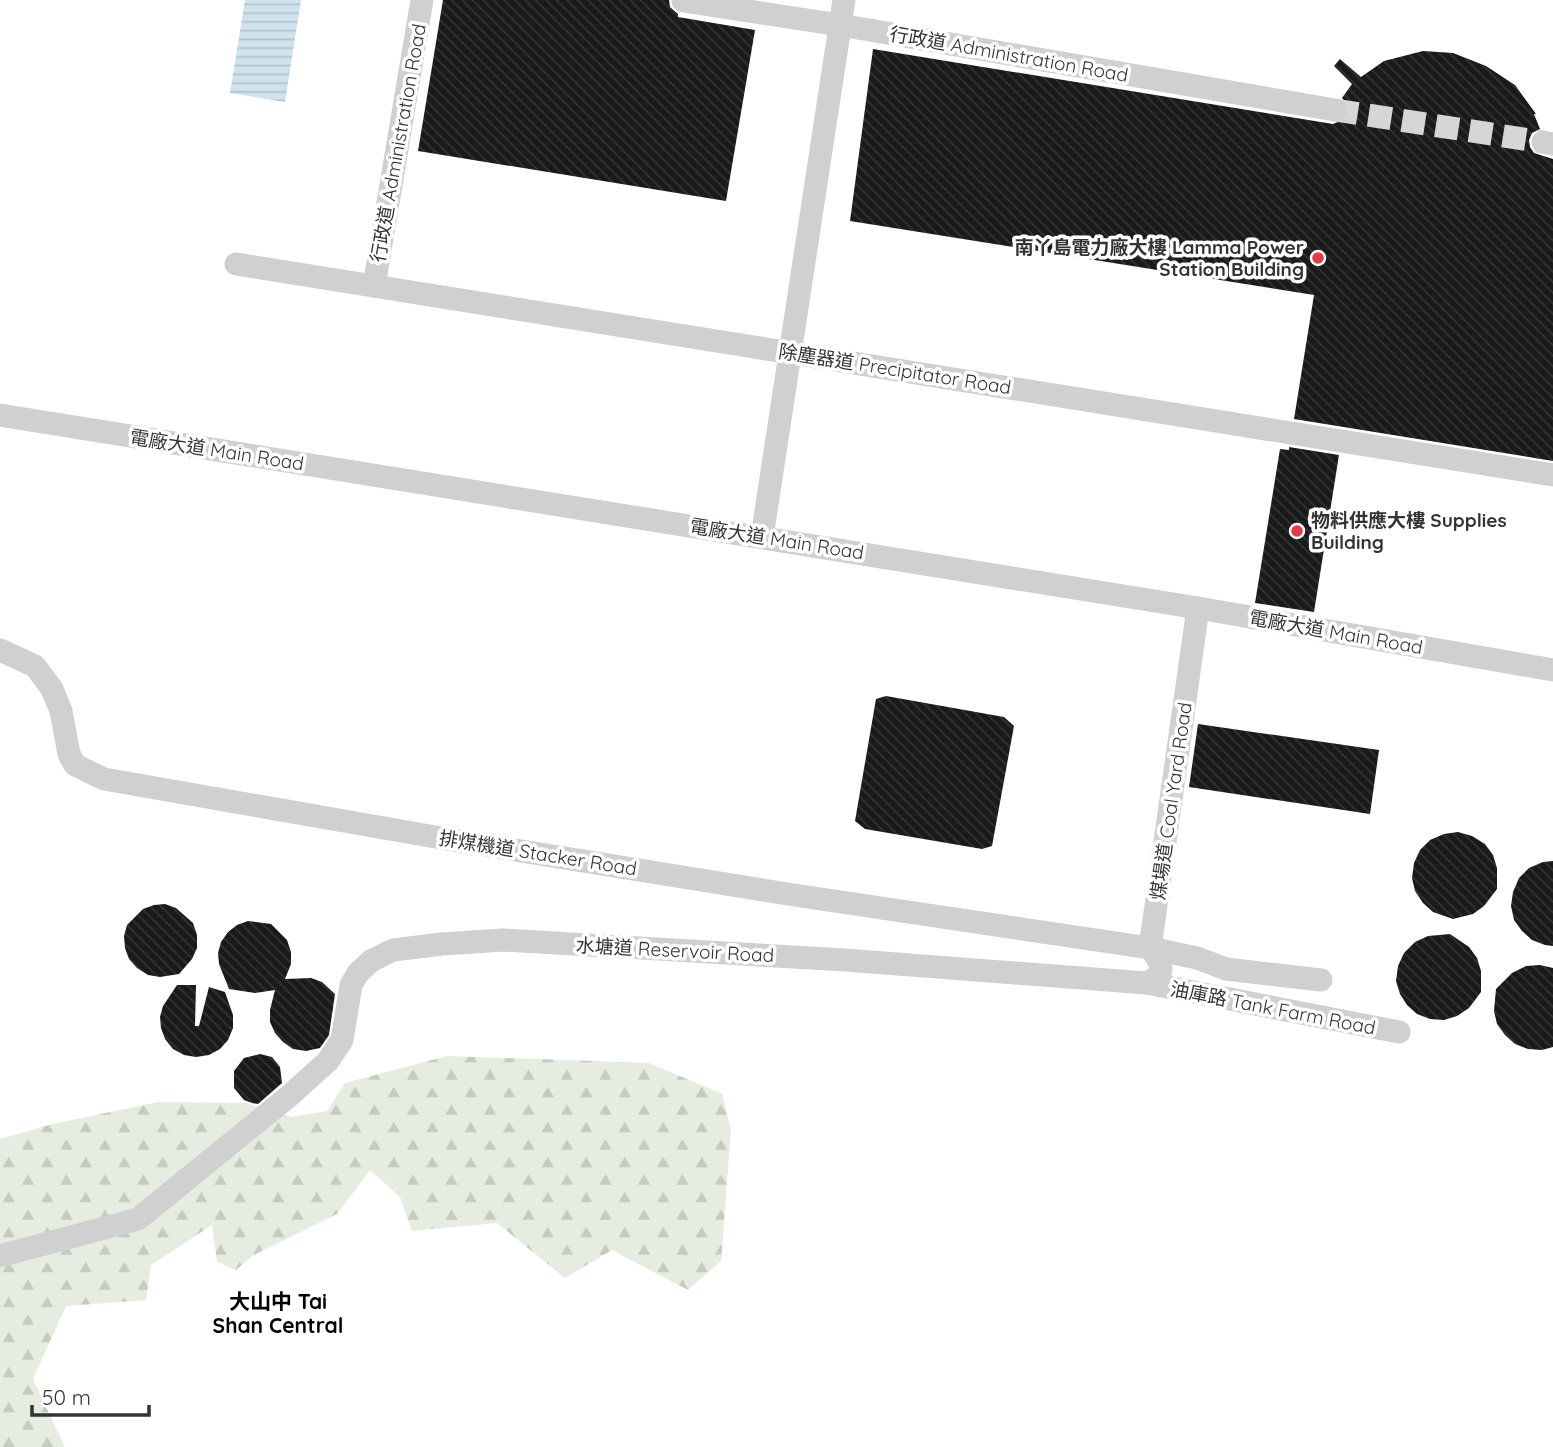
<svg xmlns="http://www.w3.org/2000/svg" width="1553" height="1447" font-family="Quicksand,'Noto Sans TC',sans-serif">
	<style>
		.forest { fill: url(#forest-firs) }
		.water { fill: url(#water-rules) }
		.building { fill: url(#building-back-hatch) }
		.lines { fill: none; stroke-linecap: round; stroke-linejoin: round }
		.minor-tunnel { stroke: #d6d6d6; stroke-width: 23; stroke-dasharray: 23 11; stroke-linecap: butt }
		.minor { stroke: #d0d0d0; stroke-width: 23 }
		.poi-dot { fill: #e63946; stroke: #fff; stroke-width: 2.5 }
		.labels { text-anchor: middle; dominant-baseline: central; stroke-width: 7; stroke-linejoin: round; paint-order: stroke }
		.street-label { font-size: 19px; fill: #333; stroke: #fff }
		.poi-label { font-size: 19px; font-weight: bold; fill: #333; stroke: #fff; text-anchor: end }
		.neighbourhood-label { font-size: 21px; font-weight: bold; fill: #000; stroke: #fff }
	</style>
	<defs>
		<pattern id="forest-firs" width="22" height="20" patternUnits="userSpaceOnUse" patternTransform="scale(1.75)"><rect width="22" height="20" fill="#e6ecdf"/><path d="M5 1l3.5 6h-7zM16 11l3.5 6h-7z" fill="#c6cbc0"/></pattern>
		<pattern id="water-rules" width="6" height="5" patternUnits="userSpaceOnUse" patternTransform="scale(1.75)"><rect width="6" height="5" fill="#cfe2ee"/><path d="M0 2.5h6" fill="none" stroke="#b2c2cd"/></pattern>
		<pattern id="building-back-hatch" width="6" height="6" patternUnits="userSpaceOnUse" patternTransform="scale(1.75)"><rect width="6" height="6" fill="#1a1a1a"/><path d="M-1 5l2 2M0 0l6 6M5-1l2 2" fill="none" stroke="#333"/></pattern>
	</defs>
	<rect width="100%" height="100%" fill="#fff"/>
	<!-- forest -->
	<path class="forest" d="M 447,1056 L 649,1063 L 722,1094 L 731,1130 L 721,1261 L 688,1290 L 612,1250 L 565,1278 L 497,1223 L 412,1231 L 400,1197 L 370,1170 L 337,1214 L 252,1256 L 236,1270 L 217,1262 L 212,1225 L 151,1265 L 146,1300 L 66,1306 L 33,1379 L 65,1447 L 0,1447 L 0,1139 L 53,1124 L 158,1102 L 246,1103 L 292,1117 L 327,1111 L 345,1083 Z"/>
	<!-- water -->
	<path class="water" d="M 245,0 L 301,0 L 285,102 L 230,93 Z"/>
	<!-- building -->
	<g class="building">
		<path d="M 443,0 L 669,0 L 670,7 L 678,14 L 678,17 L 755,30 L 726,201 L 418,151 Z"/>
		<path d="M 873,49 L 1333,124 L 1345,119 L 1349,112 L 1348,105 L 1342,98 L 1352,84 L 1334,66 L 1340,59 L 1361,77 L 1384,61 L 1423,51 L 1453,53 L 1486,66 L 1515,85 L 1536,114 L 1534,114 L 1540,129 L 1532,133 L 1529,140 L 1530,147 L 1534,153 L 1553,159 L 1553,461 L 1294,419 L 1314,295 L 850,221 Z"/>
		<path d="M 1289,447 L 1339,455 L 1314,612 L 1255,603 L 1280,449 L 1289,450 Z"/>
		<path d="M 886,696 L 1004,717 L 1014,726 L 992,846 L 982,849 L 865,829 L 855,821 L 876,699 Z"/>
		<path d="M 1198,724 L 1379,750 L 1370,814 L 1189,787 Z"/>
		<path d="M 1458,832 L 1472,836 L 1485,844 L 1493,855 L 1497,868 L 1497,889 L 1484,906 L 1473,914 L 1453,919 L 1433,912 L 1423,903 L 1415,891 L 1412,878 L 1414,863 L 1420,850 L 1430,840 L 1444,834 Z"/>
		<path d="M 1553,861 L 1553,946 L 1545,945 L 1532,940 L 1522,931 L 1514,920 L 1511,906 L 1513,892 L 1519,878 L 1529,868 L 1543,862 Z"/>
		<path d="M 165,904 L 176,908 L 193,923 L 197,935 L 197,948 L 192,959 L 179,974 L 160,977 L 148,975 L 137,968 L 129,959 L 125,948 L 124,936 L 127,925 L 143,909 L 154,905 Z"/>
		<path d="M 248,921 L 271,924 L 287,940 L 291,952 L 291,964 L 285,979 L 311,978 L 322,982 L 335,994 L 329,1035 L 320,1048 L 306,1051 L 293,1049 L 283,1042 L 275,1033 L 270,1022 L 270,1010 L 275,990 L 255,993 L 229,989 L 219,964 L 218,953 L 221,942 L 228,932 L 237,925 Z"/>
		<path d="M 1450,934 L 1469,947 L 1477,958 L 1481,971 L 1481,992 L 1469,1008 L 1457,1016 L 1444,1020 L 1430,1019 L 1417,1014 L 1407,1005 L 1400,994 L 1396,981 L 1398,966 L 1404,953 L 1415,942 L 1428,936 Z"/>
		<path d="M 1540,965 L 1553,968 L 1553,1047 L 1542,1050 L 1528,1049 L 1515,1044 L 1505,1035 L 1497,1024 L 1494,1011 L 1496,989 L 1512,973 L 1526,966 Z"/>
		<path d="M 177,985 L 196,985 L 195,1026 L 199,1026 L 209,987 L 225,992 L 233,1015 L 233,1028 L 228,1040 L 220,1049 L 209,1055 L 196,1057 L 184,1055 L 173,1049 L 165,1039 L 161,1028 L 160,1017 L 163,1006 Z"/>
		<path d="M 260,1054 L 272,1057 L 280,1067 L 282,1083 L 258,1104 L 252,1103 L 244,1100 L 234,1088 L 234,1071 L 244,1058 Z"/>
	</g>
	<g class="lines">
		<!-- minor-tunnel -->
		<path class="minor-tunnel" d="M 1335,110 L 1543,142"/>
		<!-- minor -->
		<g class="minor">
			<path d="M 683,1 L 840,25 L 1335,110"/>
			<path d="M 1543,142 L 1553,144"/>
			<path d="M 236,264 L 1553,475"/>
			<path d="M 374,286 L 422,0"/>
			<path d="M 0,415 L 1198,608 L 1553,670"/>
			<path d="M 762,537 L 844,0"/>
			<path d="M 0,650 L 35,666 L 52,689 L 61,711 L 69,754 L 75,765 L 104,779 L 447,839 L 794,895 L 1150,948 L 1197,958 L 1226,969 L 1321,980"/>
			<path d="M 1147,983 C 1169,972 1161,964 1150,948 L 1198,608"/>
			<path d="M 0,1256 L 138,1219 L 288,1097 L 328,1061 L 342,1040 L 351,985 L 358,973 L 371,961 L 393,950 L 442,944 L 503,940 L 845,960 L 1147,983 L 1399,1032"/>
		</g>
	</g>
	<!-- markers -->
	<g class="poi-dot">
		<circle cx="1318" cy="258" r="7"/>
		<circle cx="1297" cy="531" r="7"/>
	</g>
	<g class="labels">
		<!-- street labels -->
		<g class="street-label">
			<text transform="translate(1009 54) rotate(10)">行政道 Administration Road</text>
			<text transform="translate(398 143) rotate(-80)">行政道 Administration Road</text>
			<text transform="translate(895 369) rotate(9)">除塵器道 Precipitator Road</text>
			<text transform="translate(217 450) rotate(9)">電廠大道 Main Road</text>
			<text transform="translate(777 539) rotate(9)">電廠大道 Main Road</text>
			<text transform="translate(1336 632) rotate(10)">電廠大道 Main Road</text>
			<text transform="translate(1171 801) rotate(-82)">煤場道 Coal Yard Road</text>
			<text transform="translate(538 853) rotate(9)">排煤機道 Stacker Road</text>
			<text transform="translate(675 950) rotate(3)">水塘道 Reservoir Road</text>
			<text transform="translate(1273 1008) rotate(11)">油庫路 Tank Farm Road</text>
		</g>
		<!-- poi labels -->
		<g class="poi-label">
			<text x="1304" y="247">南丫島電力廠大樓 Lamma Power<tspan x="1304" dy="22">Station Building</tspan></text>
			<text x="1311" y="520" text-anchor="start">物料供應大樓 Supplies<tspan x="1311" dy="22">Building</tspan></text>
		</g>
		<!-- neighbourhood labels -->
		<g class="neighbourhood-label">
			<text x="278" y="1301">大山中 Tai<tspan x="278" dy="24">Shan Central</tspan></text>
		</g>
	</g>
	<!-- scale -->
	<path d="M32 1405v10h117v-10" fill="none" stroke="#333333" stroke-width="3.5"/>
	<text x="42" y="1405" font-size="21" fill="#333333" stroke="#ffffff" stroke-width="5" paint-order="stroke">50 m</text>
</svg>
